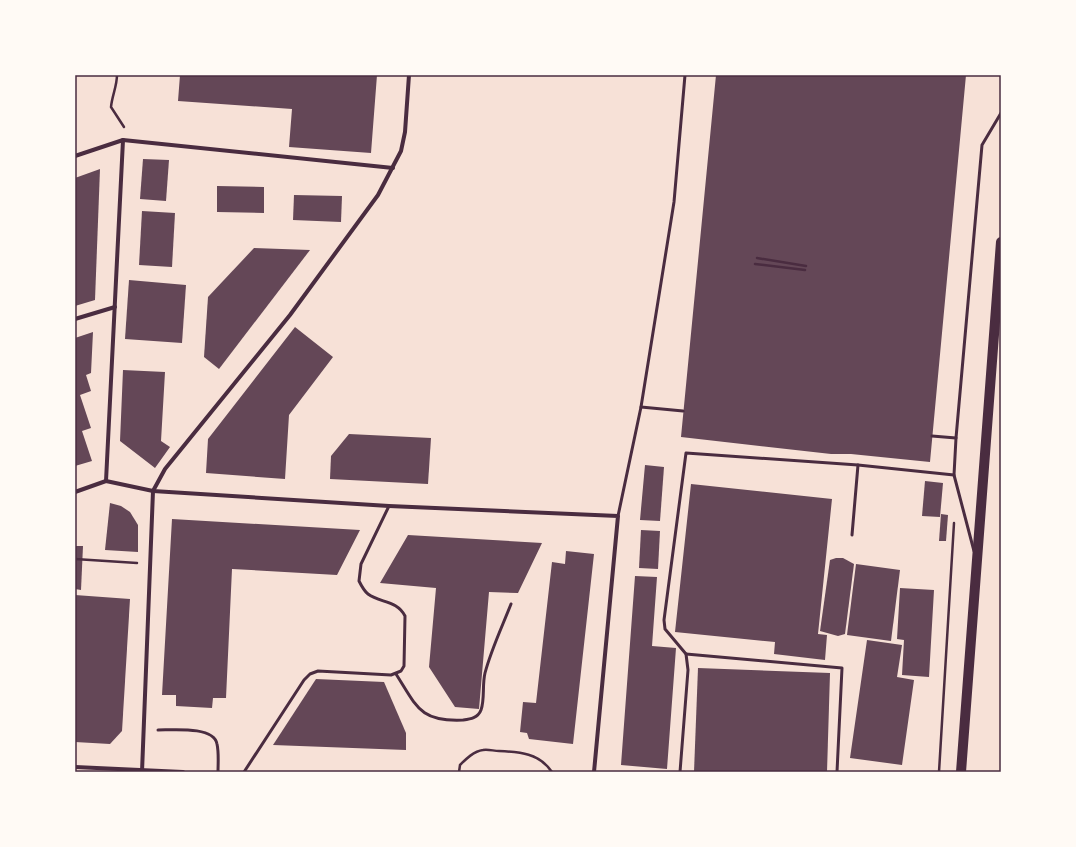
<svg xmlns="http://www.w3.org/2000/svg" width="1076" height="847" font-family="'PT Sans Narrow',sans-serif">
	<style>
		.building { fill: #644757 }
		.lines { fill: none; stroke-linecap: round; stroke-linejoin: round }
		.path { stroke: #4a2c40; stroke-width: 2.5 }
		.service { stroke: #4a2c40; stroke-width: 3 }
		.minor { stroke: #4a2c40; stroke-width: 4 }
		.primary { stroke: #4a2c40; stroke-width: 10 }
		.neatline { fill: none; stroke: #4a2c40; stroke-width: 1.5 }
	</style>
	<rect width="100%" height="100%" fill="#f7e1d7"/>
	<!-- building -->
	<g class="building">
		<path d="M 180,75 L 377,75 L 371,153 L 289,147 L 292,109 L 178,101 Z"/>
		<path d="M 716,75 L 966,75 L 930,462 L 851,454 L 831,454 L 681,437 Z"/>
		<path d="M 143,159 L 169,160 L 166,201 L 140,199 Z"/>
		<path d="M 100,169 L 95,300 L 75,306 L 75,178 Z"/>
		<path d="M 217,186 L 264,187 L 264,213 L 217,212 Z"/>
		<path d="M 294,195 L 342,196 L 341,222 L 293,220 Z"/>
		<path d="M 142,211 L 175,213 L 172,267 L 139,265 Z"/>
		<path d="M 254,248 L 310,250 L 219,369 L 204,357 L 208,297 Z"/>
		<path d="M 129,280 L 186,285 L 182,343 L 125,339 Z"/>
		<path d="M 295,327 L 333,357 L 289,415 L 285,479 L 206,473 L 208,439 Z"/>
		<path d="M 93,332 L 91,373 L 86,375 L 91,391 L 80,395 L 91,428 L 82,431 L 92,461 L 75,466 L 75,338 Z"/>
		<path d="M 123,370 L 165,372 L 161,441 L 170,447 L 155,468 L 120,441 Z"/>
		<path d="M 349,434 L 431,438 L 428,484 L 330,479 L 331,456 Z"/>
		<path d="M 645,465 L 664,467 L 660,521 L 640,520 Z"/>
		<path d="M 925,481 L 943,483 L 940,517 L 922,516 Z"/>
		<path d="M 691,484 L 832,499 L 818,634 L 827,635 L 825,660 L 774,654 L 775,642 L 675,632 Z"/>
		<path d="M 110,503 L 121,506 L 130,512 L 138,525 L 138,552 L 105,550 Z"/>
		<path d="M 941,514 L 948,515 L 946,541 L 939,541 Z"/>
		<path d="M 172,519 L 360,530 L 337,575 L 232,569 L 226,698 L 213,698 L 212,708 L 176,706 L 176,695 L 162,695 Z"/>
		<path d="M 641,530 L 660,531 L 658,569 L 639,568 Z"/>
		<path d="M 408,535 L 542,543 L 518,593 L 489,592 L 479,709 L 455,707 L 429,667 L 436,588 L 380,583 Z"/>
		<path d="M 75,546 L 83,546 L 81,590 L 75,589 Z"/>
		<path d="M 566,551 L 594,554 L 573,744 L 529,739 L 527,733 L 520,732 L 523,702 L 536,703 L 552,562 L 565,564 Z"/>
		<path d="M 836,558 L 843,558 L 854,564 L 845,634 L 838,636 L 820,631 L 830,560 Z"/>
		<path d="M 856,564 L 900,570 L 891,641 L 847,635 Z"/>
		<path d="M 635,576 L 657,577 L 652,646 L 676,648 L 667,769 L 621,765 Z"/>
		<path d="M 900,588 L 934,590 L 929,677 L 902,675 L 904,640 L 897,639 Z"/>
		<path d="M 75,595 L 130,599 L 122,731 L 110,744 L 75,742 Z"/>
		<path d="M 867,640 L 902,645 L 897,677 L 914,680 L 902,765 L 850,758 Z"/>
		<path d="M 698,668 L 830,673 L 827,772 L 694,772 Z"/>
		<path d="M 316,679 L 384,682 L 406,733 L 406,750 L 273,745 Z"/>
	</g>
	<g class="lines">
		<!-- path -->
		<g class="path">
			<path d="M 117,75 C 117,86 112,96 111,107 L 124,127"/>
			<path d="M 757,258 L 806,266"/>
			<path d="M 755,264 L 805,270"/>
			<path d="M 75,559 L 137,563"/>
			<path d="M 459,772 L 460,765 C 466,759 474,751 483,750 C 488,749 494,751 499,751 C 520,752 539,753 552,772"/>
			<path d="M 939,772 L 954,523"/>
		</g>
		<!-- service -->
		<g class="service">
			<path d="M 641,407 L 683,411"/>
			<path d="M 932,436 L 956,438"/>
			<path d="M 618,516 L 641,407 L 674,202 L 685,75"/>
			<path d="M 852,535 L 858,465"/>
			<path d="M 974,551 L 954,475 L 956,438 L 982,145 L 1001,113"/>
			<path d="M 686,654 L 842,668 L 837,772"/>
			<path d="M 396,674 C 417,707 420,722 463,720 C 470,719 478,718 481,710 C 485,699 482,685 485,673 C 491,650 502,627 511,604"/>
			<path d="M 158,730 C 173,730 214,726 217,744 C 219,753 218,763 218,772"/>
			<path d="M 244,772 L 304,680 L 310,674 L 318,671 L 391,675 L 401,671 L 404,666 L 405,616 C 397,600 380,603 368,594 C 364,591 361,585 359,581 L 361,564 L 389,506"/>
			<path d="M 680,772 L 688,670 L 686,654 L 665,629 L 664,620 L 686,453 L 858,465 L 954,475"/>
		</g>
		<!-- minor -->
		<g class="minor">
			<path d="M 75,156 L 123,140 L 393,168"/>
			<path d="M 75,319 L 115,307"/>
			<path d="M 106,481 L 123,140"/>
			<path d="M 75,492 L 106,481 L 153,491 L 389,506 L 618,516 L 594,772"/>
			<path d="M 75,767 L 183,772"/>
			<path d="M 142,772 L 153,491 L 165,469 L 290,315 L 378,195 L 401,151 L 405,132 L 409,75"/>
		</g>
		<!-- primary -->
		<path class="primary" d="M 961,772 L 1001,242"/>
	</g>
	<!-- border -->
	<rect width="1076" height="847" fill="none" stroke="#fffaf5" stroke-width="152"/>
	<rect x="76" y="76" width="924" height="695" class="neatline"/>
</svg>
